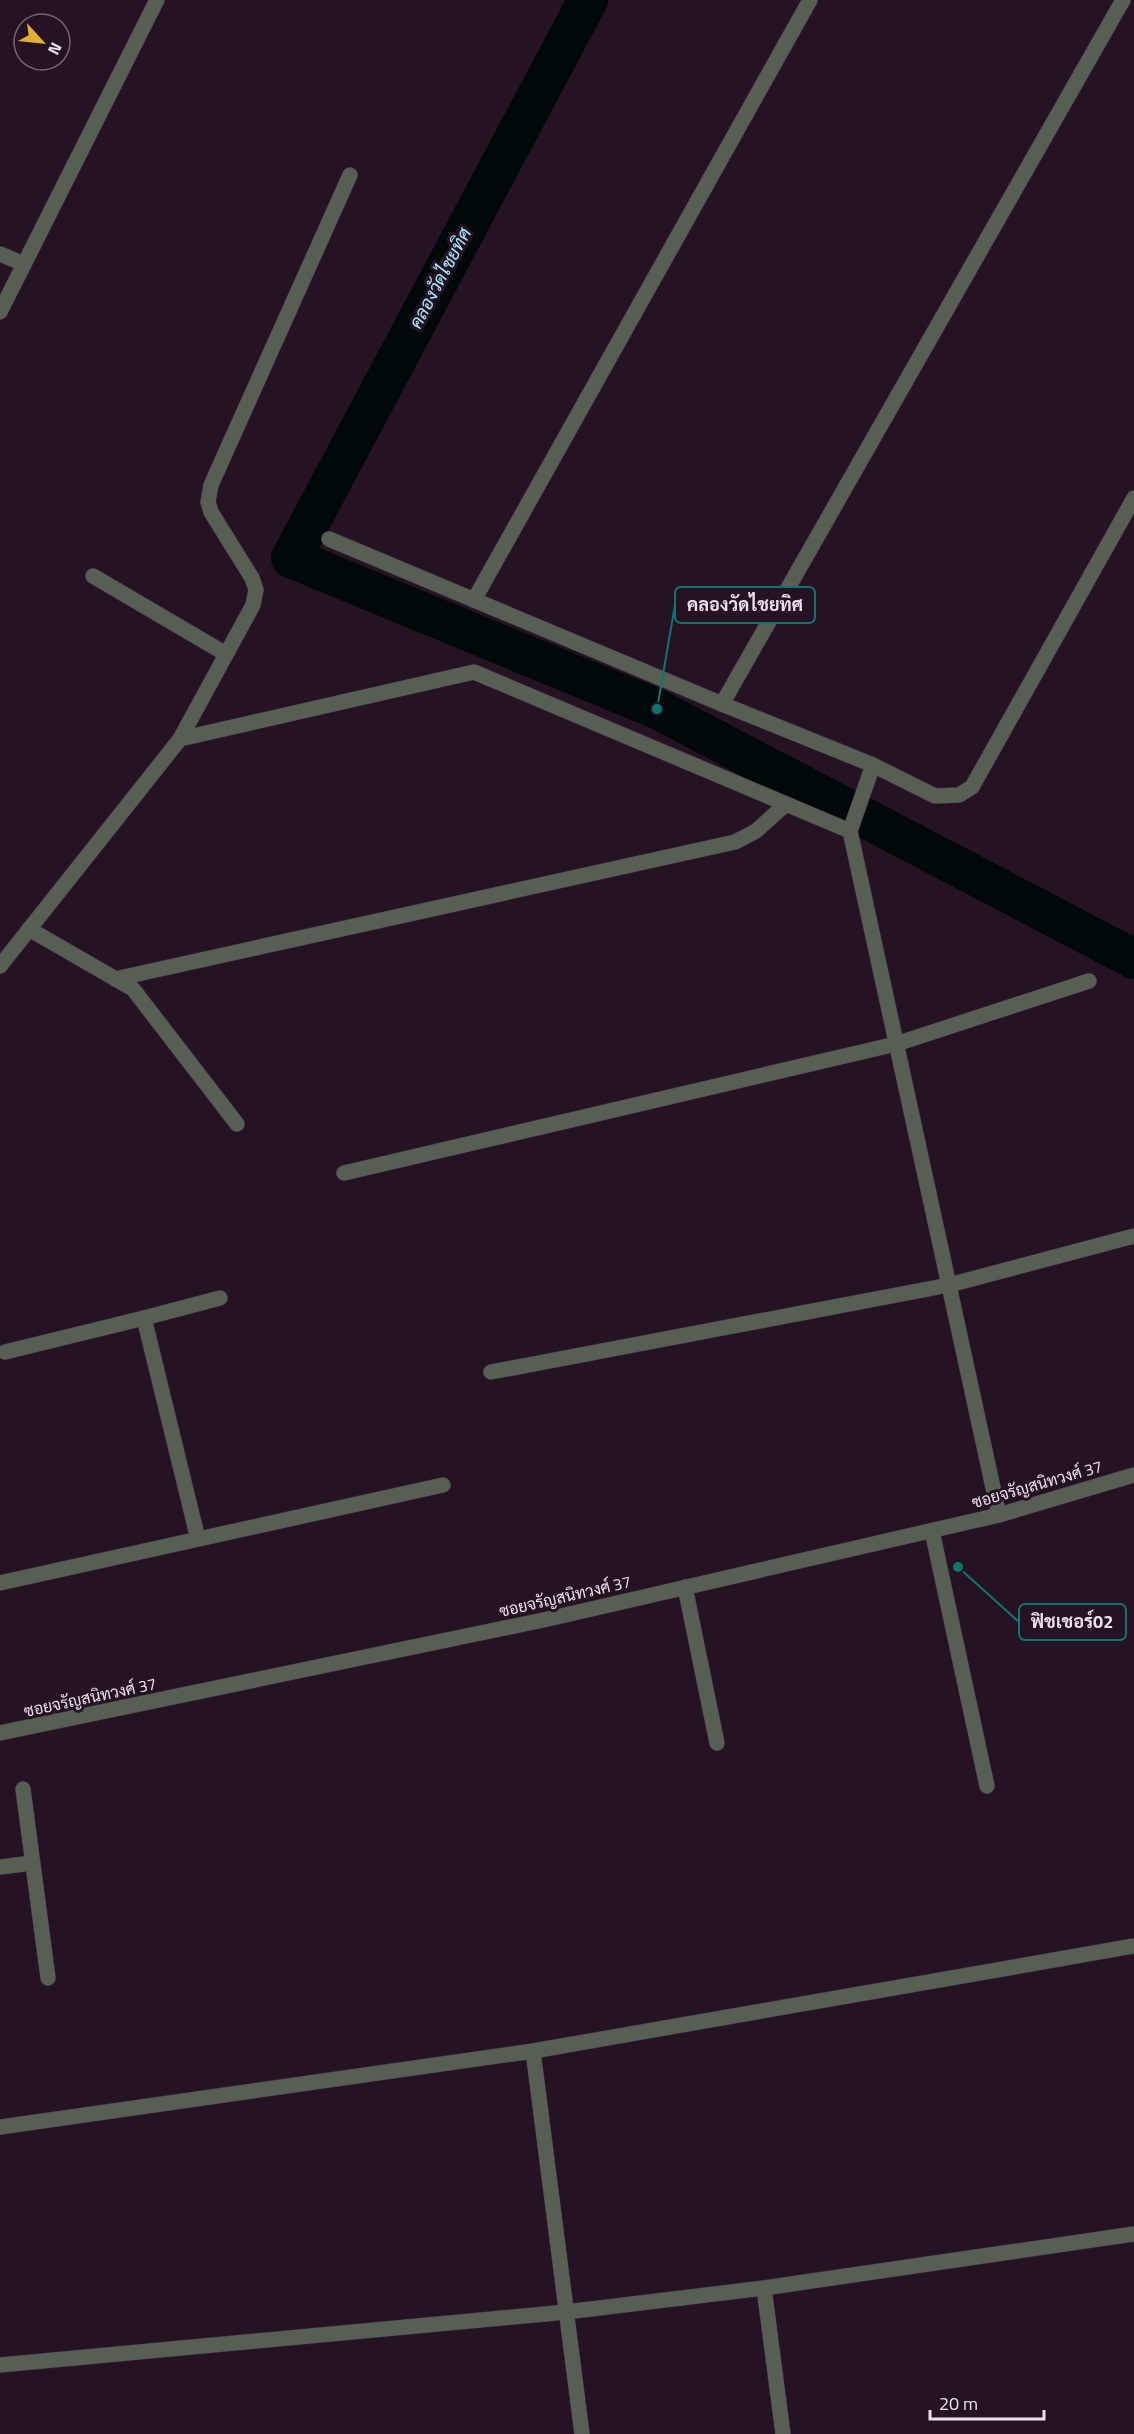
<svg xmlns="http://www.w3.org/2000/svg" width="1134" height="2434" font-family="'Titillium Web',Sarabun,sans-serif">
	<style>
		.lines { fill: none; stroke-linecap: round; stroke-linejoin: round }
		.canal { stroke: #01080a; stroke-width: 40 }
		.lane-casing { stroke: #413040; stroke-width: 16 }
		.street-casing { stroke: #413040; stroke-width: 16 }
		.lane { stroke: #575f55; stroke-width: 15 }
		.street { stroke: #575f55; stroke-width: 15 }
		.labels { text-anchor: middle; dominant-baseline: central; stroke-width: 6; stroke-linejoin: round; paint-order: stroke }
		.street-label { font-size: 16px; fill: #ede0ec; stroke: #251324 }
		.water-label { font-size: 18px; font-style: italic; fill: #a8eefe; stroke: #251324 }
		.leader { fill: none; stroke: #0f766e; stroke-width: 2 }
		.callout-dot { fill: #0f766e; stroke: #251324; stroke-width: 2 }
		.callout { fill: #251324; stroke: #0f766e; stroke-width: 2 }
		.callout-label { font-size: 18px; text-anchor: middle; font-weight: bold; fill: #ede0ec }
	</style>
	<rect width="100%" height="100%" fill="#251324"/>
	<g class="lines">
		<!-- canal -->
		<path class="canal" d="M 588,0 L 291,558 L 657,709 L 1134,959"/>
		<defs>
			<g id="lane">
				<path d="M 23,1789 L 48,1978"/>
				<path d="M 0,1867 L 32,1863"/>
			</g>
			<g id="street">
				<path d="M 0,254 L 24,264"/>
				<path d="M 0,312 L 157,0"/>
				<path d="M 329,539 L 722,704 L 873,765 L 935,796 L 959,795 L 972,787 L 1134,498"/>
				<path d="M 93,576 L 226,654"/>
				<path d="M 474,600 L 810,0"/>
				<path d="M 722,704 L 1123,0"/>
				<path d="M 180,739 L 474,672 L 850,831"/>
				<path d="M 873,765 L 850,831 L 999,1515"/>
				<path d="M 29,929 L 133,989 L 237,1124"/>
				<path d="M 0,966 L 180,739 L 253,605 L 256,590 L 252,578 L 211,512 L 208,502 L 211,485 L 350,175"/>
				<path d="M 115,979 L 735,842 L 756,831 L 786,804"/>
				<path d="M 344,1173 L 896,1044 L 1089,981"/>
				<path d="M 5,1352 L 144,1318"/>
				<path d="M 491,1372 L 949,1285 L 1134,1236"/>
				<path d="M 932,1531 L 987,1786"/>
				<path d="M 198,1539 L 144,1318 L 220,1298"/>
				<path d="M 0,1583 L 443,1485"/>
				<path d="M 685,1587 L 717,1743"/>
				<path d="M 0,1733 L 548,1619 L 999,1515 L 1134,1475"/>
				<path d="M 533,2051 L 582,2434"/>
				<path d="M 0,2127 L 533,2051 L 1134,1946"/>
				<path d="M 764,2288 L 783,2434"/>
				<path d="M 0,2365 L 566,2312 L 764,2288 L 1134,2234"/>
			</g>
		</defs>
		<!-- lane casing -->
		<use href="#lane" class="lane-casing"/>
		<!-- street casing -->
		<use href="#street" class="street-casing"/>
		<!-- lane -->
		<use href="#lane" class="lane"/>
		<!-- street -->
		<use href="#street" class="street"/>
	</g>
	<g class="labels">
		<!-- street labels -->
		<g class="street-label">
			<text transform="translate(1037 1484) rotate(-16)">ซอยจรัญสนิทวงศ์ 37</text>
			<text transform="translate(565 1596) rotate(-13)">ซอยจรัญสนิทวงศ์ 37</text>
			<text transform="translate(90 1697) rotate(-12)">ซอยจรัญสนิทวงศ์ 37</text>
		</g>
		<!-- water labels -->
		<g class="water-label">
			<text transform="translate(440 278) rotate(-62)">คลองวัดไชยทิศ</text>
		</g>
	</g>
	<!-- callouts -->
	<path class="leader" d="M657 709L675 605M958 1567L1019 1622"/>
	<g class="callout-dot">
		<circle cx="657" cy="709" r="6"/>
		<circle cx="958" cy="1567" r="6"/>
	</g>
	<g class="callout">
		<rect x="675" y="587" width="140" height="36" rx="6"/>
		<rect x="1019" y="1604" width="107" height="36" rx="6"/>
	</g>
	<g class="callout-label">
		<text x="745" y="611">คลองวัดไชยทิศ</text>
		<text x="1072" y="1628">ฟิชเชอร์02</text>
	</g>
	<!-- north arrow -->
	<g transform="translate(42 42) rotate(117)"><circle r="28" fill="#251324" stroke="#756574" stroke-width="1.5"/>
	<path d="M0-4.5L10 22L0 15L-10 22Z" fill="#dfb034"/>
	<text y="-9" font-size="16" font-weight="bold" text-anchor="middle" fill="#ede0ec">N</text>
	</g>
	<!-- scale -->
	<path d="M930 2410v9h114v-9" fill="none" stroke="#ede0ec" stroke-width="3"/>
	<text x="939" y="2410" font-size="18" fill="#ede0ec" stroke="#251324" stroke-width="4.5" paint-order="stroke">20 m</text>
</svg>
